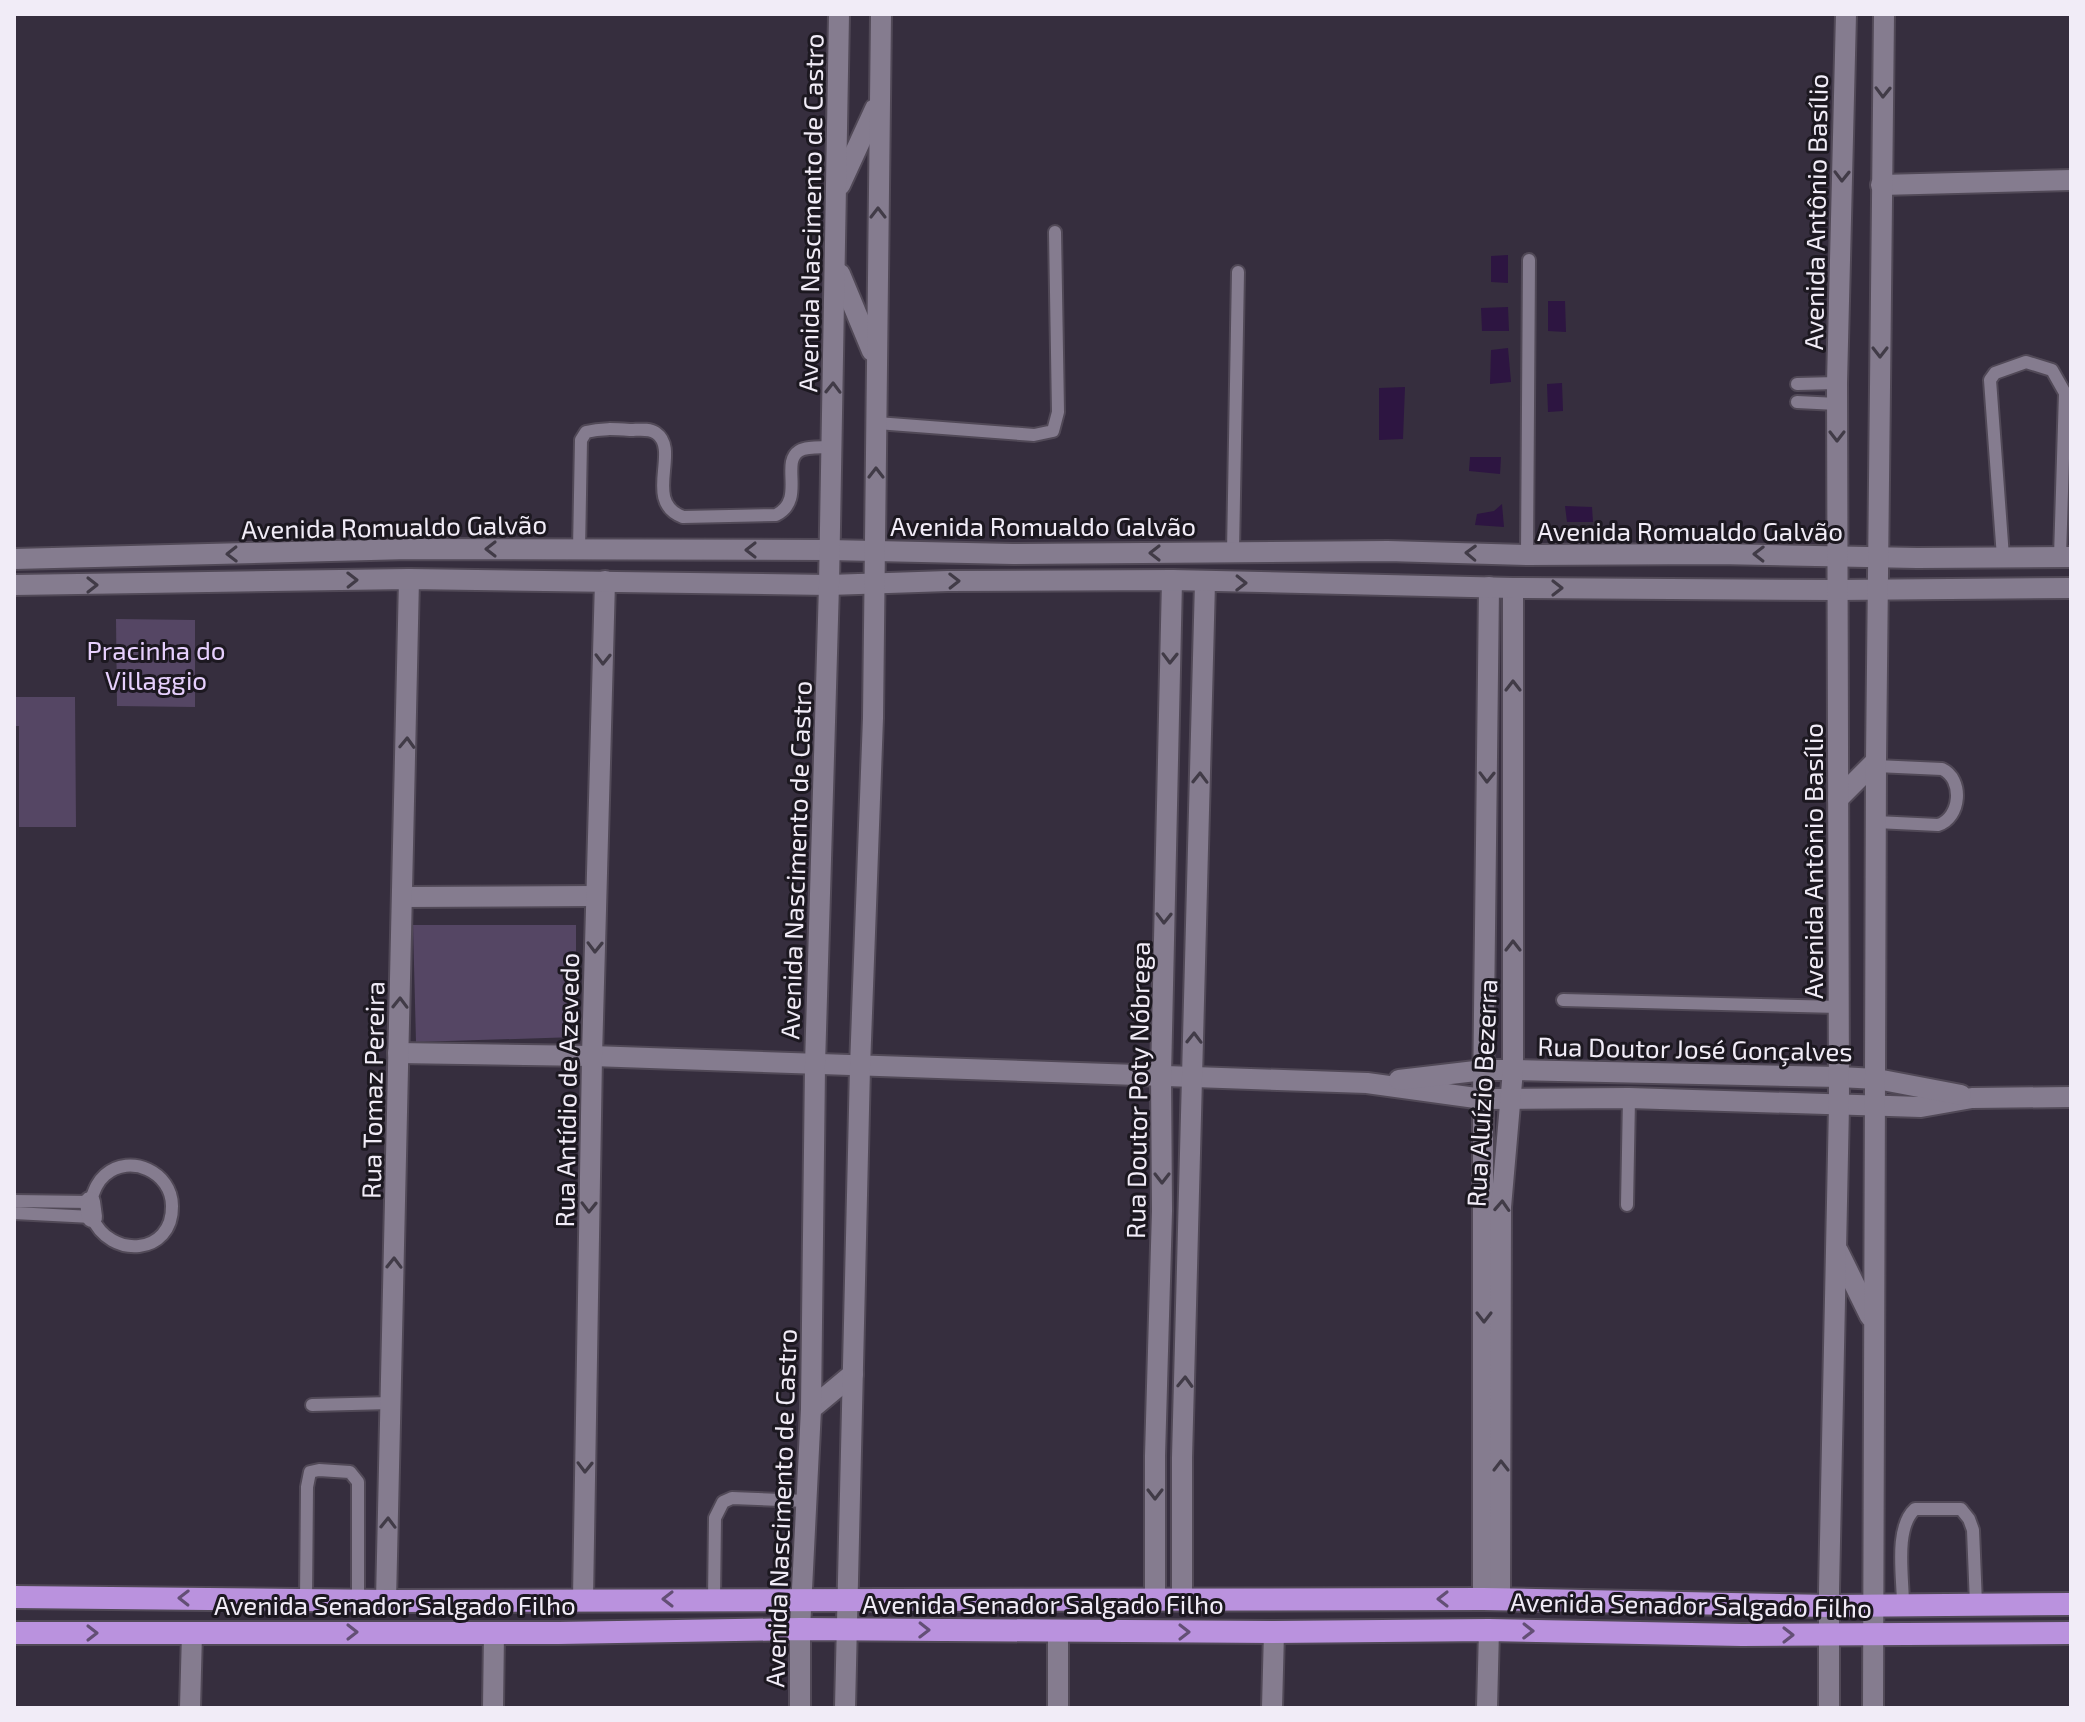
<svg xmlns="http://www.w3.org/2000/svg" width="2085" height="1722" font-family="'Exo 2',sans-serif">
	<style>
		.green { fill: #554664 }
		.water { fill: #2d1541 }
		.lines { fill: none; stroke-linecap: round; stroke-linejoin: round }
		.service-casing { stroke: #514957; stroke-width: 16 }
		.minor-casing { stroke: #514957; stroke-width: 24 }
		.secondary-casing { stroke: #514957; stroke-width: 24 }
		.trunk-casing { stroke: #514957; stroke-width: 26 }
		.service { stroke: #857c8f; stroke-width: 12 }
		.minor { stroke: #857c8f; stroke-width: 20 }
		.secondary { stroke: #857c8f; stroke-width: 20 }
		.trunk { stroke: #ba92de; stroke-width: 22 }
		.oneway { stroke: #413b47 }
		.oneway2 { stroke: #634f75 }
		.labels { text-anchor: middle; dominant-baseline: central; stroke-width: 6; stroke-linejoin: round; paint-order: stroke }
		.street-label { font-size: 26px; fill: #f1ecf7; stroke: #1c1820 }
		.park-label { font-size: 26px; fill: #e7d0fe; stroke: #1c1820 }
	</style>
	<rect width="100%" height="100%" fill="#362e3e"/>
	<!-- green -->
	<g class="green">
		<path d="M 116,619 L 195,620 L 195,707 L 117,706 Z"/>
		<path d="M 14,697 L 75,697 L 76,827 L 19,827 L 19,726 L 14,726 Z"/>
		<path d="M 413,925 L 576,925 L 576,1037 L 416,1042 Z"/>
	</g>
	<!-- water -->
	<g class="water">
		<path d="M 1508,255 L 1508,283 L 1491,282 L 1491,256 Z"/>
		<path d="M 1548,301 L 1565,301 L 1566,332 L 1548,331 Z"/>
		<path d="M 1508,307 L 1509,331 L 1482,331 L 1481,308 Z"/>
		<path d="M 1508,348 L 1511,382 L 1490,384 L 1491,350 Z"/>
		<path d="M 1562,383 L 1563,411 L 1548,412 L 1547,384 Z"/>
		<path d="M 1405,387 L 1403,439 L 1379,440 L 1379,388 Z"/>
		<path d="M 1470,457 L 1501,457 L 1500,474 L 1469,471 Z"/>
		<path d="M 1502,504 L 1504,527 L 1475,525 L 1477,514 L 1494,511 Z"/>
		<path d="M 1565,506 L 1592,507 L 1593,522 L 1567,522 Z"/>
	</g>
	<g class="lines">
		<defs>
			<g id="service">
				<path d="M 1797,384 L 1837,383"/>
				<path d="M 1797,402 L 1837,404"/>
				<path d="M 877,423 L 1034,435 L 1053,431 L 1058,412 L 1055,232"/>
				<path d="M 579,550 L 581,440 L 586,432 C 601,428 615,429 631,430 C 638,430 649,428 656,433 C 681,450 642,502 683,517 L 776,515 C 806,500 780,463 799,451 C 807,446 822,448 832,447"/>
				<path d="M 1233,552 L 1238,272"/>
				<path d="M 1527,555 L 1529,260"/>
				<path d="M 2003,557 L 1990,380 L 1995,373 L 2026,362 L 2052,370 L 2065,393 L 2060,557"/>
				<path d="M 1876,766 L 1942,769 C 1964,779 1961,818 1938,825 L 1876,822"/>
				<path d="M 1563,1000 L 1839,1007"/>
				<path d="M 14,1201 L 90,1202 C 94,1192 96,1183 105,1175 C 130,1153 172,1172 172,1206 C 173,1255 110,1260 92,1217 L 14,1213"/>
				<path d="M 1627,1205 L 1629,1098"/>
				<path d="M 312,1405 L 391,1403"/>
				<path d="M 714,1599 L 715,1518 L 723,1502 L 732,1498 L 807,1501"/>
				<path d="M 306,1600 L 307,1487 L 310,1472 L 319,1470 L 350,1472 L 358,1482 L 358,1600"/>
				<path d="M 1903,1605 C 1903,1577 1894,1528 1915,1509 L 1961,1509 L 1969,1519 L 1973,1530 L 1976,1604"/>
			</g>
			<g id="minor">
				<path d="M 1881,185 L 2071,180"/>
				<path d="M 402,897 L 596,896"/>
				<path d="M 398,1053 L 592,1056 L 1367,1083 L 1483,1099 L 1629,1098 L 1921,1107 L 1972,1098 L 2071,1097"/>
				<path d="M 1399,1080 L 1484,1070 L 1513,1070 L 1839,1077 L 1877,1079 L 1961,1095"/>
				<path d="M 90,1202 L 92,1217"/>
				<path d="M 583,1599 L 592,1056 L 605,581"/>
				<path d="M 1483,1599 L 1483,1099 L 1489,587"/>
				<path d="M 1155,1600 L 1155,1456 L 1162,1211 L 1161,1076 L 1172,580"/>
				<path d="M 1182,1600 L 1182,1458 L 1205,582"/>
				<path d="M 1500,1600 L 1501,1207 L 1513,1070 L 1513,588"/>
				<path d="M 386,1601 L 409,579"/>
				<path d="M 190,1708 L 192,1633"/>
				<path d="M 493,1708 L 494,1632"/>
				<path d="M 1058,1708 L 1058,1631"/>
				<path d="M 1272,1708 L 1274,1632"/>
				<path d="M 1487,1708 L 1489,1630"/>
			</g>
			<g id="secondary">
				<path d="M 840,185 L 875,109"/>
				<path d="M 840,274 L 872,351"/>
				<path d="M 14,559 L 409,549 L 829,550 L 1013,554 L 1388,551 L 1527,555 L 1718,554 L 1917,558 L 2071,557"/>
				<path d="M 14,585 L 409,579 L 829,585 L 948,581 L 1172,580 L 1513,588 L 1837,590 L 2071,588"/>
				<path d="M 1838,799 L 1876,761"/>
				<path d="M 1838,1251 L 1870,1316"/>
				<path d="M 811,1409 L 853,1374"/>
				<path d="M 800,1708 L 800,1629 L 811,1409 L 815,1065 L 829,585 L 839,14"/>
				<path d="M 845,1708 L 860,1067 L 873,718 L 881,14"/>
				<path d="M 1829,1708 L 1829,1590 L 1839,1105 L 1837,383 L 1846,14"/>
				<path d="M 1873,1708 L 1876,761 L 1884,14"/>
			</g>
			<g id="trunk">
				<path d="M 14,1597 L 386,1601 L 1483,1599 L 1829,1606 L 2071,1604"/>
				<path d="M 14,1633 L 559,1633 L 800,1629 L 1274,1632 L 1489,1630 L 1742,1635 L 2071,1633"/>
			</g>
		</defs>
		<!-- service casing -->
		<use href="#service" class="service-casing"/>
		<!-- minor casing -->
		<use href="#minor" class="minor-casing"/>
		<!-- secondary casing -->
		<use href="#secondary" class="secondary-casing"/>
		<!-- trunk casing -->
		<use href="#trunk" class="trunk-casing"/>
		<!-- service -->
		<use href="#service" class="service"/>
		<!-- minor -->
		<use href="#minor" class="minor"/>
		<!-- secondary -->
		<use href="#secondary" class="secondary"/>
		<!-- trunk -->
		<use href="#trunk" class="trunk"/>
	</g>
	<!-- one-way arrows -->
	<defs><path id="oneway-chevron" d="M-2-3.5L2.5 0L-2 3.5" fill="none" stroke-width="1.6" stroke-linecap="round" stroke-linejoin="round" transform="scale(2)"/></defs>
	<g class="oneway">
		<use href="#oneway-chevron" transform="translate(1883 92) rotate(91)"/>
		<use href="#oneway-chevron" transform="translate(1842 176) rotate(91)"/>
		<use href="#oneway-chevron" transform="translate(878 213) rotate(-90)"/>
		<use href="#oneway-chevron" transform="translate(1880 352) rotate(90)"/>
		<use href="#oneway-chevron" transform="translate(833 388) rotate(-89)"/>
		<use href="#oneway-chevron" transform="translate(1837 436) rotate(90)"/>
		<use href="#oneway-chevron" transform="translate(876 473) rotate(-90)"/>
		<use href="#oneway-chevron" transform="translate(491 549) rotate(-180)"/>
		<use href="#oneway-chevron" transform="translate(751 550) rotate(180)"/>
		<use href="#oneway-chevron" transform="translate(1155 553) rotate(180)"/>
		<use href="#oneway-chevron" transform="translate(1471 553) rotate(-178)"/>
		<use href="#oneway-chevron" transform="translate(232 554) rotate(179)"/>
		<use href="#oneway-chevron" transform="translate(1759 554) rotate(-179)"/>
		<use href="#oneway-chevron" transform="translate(352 580) rotate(-1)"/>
		<use href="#oneway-chevron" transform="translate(954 581) rotate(-1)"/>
		<use href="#oneway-chevron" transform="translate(1241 583) rotate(1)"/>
		<use href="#oneway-chevron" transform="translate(92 585)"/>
		<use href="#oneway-chevron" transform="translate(1557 588)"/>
		<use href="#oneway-chevron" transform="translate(1170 658) rotate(91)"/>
		<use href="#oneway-chevron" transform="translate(603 659) rotate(91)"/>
		<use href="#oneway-chevron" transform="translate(1513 686) rotate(-90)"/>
		<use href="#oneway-chevron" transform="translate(407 743) rotate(-88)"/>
		<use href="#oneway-chevron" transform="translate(1487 777) rotate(91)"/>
		<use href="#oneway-chevron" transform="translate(1200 778) rotate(-89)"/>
		<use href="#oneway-chevron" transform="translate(1164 918) rotate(91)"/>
		<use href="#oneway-chevron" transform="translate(1513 946) rotate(-90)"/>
		<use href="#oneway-chevron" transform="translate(595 947) rotate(91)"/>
		<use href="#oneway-chevron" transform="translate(400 1003) rotate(-89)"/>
		<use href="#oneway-chevron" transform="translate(1194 1038) rotate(-89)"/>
		<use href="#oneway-chevron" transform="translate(1162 1178) rotate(90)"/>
		<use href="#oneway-chevron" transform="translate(1502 1206) rotate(-87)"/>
		<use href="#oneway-chevron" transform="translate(589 1207) rotate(91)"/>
		<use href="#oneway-chevron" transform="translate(394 1263) rotate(-89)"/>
		<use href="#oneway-chevron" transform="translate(1484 1317) rotate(90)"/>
		<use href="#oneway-chevron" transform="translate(1185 1382) rotate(-88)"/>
		<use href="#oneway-chevron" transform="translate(1501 1466) rotate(-90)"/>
		<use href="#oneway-chevron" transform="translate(585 1467) rotate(91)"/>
		<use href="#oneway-chevron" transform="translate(1155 1494) rotate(90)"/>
		<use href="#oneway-chevron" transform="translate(388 1523) rotate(-89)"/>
	</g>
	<g class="oneway2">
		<use href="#oneway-chevron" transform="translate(184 1598) rotate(-179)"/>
		<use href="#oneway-chevron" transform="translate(668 1599) rotate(-180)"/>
		<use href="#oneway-chevron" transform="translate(1443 1599) rotate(180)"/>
		<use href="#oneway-chevron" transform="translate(924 1630) rotate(1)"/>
		<use href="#oneway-chevron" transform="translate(1528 1631) rotate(1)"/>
		<use href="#oneway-chevron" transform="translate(352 1632)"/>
		<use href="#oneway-chevron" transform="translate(1184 1632)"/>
		<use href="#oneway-chevron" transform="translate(92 1633)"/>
		<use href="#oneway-chevron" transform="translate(1788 1635)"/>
	</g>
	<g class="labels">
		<!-- street labels -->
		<g class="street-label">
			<text transform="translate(1815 212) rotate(-89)">Avenida Antônio Basílio</text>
			<text transform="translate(810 213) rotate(-89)">Avenida Nascimento de Castro</text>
			<text x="1043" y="525">Avenida Romualdo Galvão</text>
			<text transform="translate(394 526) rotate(-1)">Avenida Romualdo Galvão</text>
			<text x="1690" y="530">Avenida Romualdo Galvão</text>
			<text transform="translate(795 860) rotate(-88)">Avenida Nascimento de Castro</text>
			<text transform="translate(1812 861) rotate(-90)">Avenida Antônio Basílio</text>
			<text transform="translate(1695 1048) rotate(1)">Rua Doutor José Gonçalves</text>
			<text transform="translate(372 1090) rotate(-89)">Rua Tomaz Pereira</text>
			<text transform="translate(566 1090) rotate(-89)">Rua Antídio de Azevedo</text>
			<text transform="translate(1137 1090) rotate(-89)">Rua Doutor Poty Nóbrega</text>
			<text transform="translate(1481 1093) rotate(-87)">Rua Aluízio Bezerra</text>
			<text transform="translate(780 1508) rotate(-88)">Avenida Nascimento de Castro</text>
			<text x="1043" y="1603">Avenida Senador Salgado Filho</text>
			<text x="395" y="1604">Avenida Senador Salgado Filho</text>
			<text transform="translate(1691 1604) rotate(1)">Avenida Senador Salgado Filho</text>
		</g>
		<!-- park labels -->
		<g class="park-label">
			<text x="156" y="649">Pracinha do<tspan x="156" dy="30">Villaggio</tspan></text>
		</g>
	</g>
	<!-- border -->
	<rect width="2085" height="1722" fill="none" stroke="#f1ecf7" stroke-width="32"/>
</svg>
